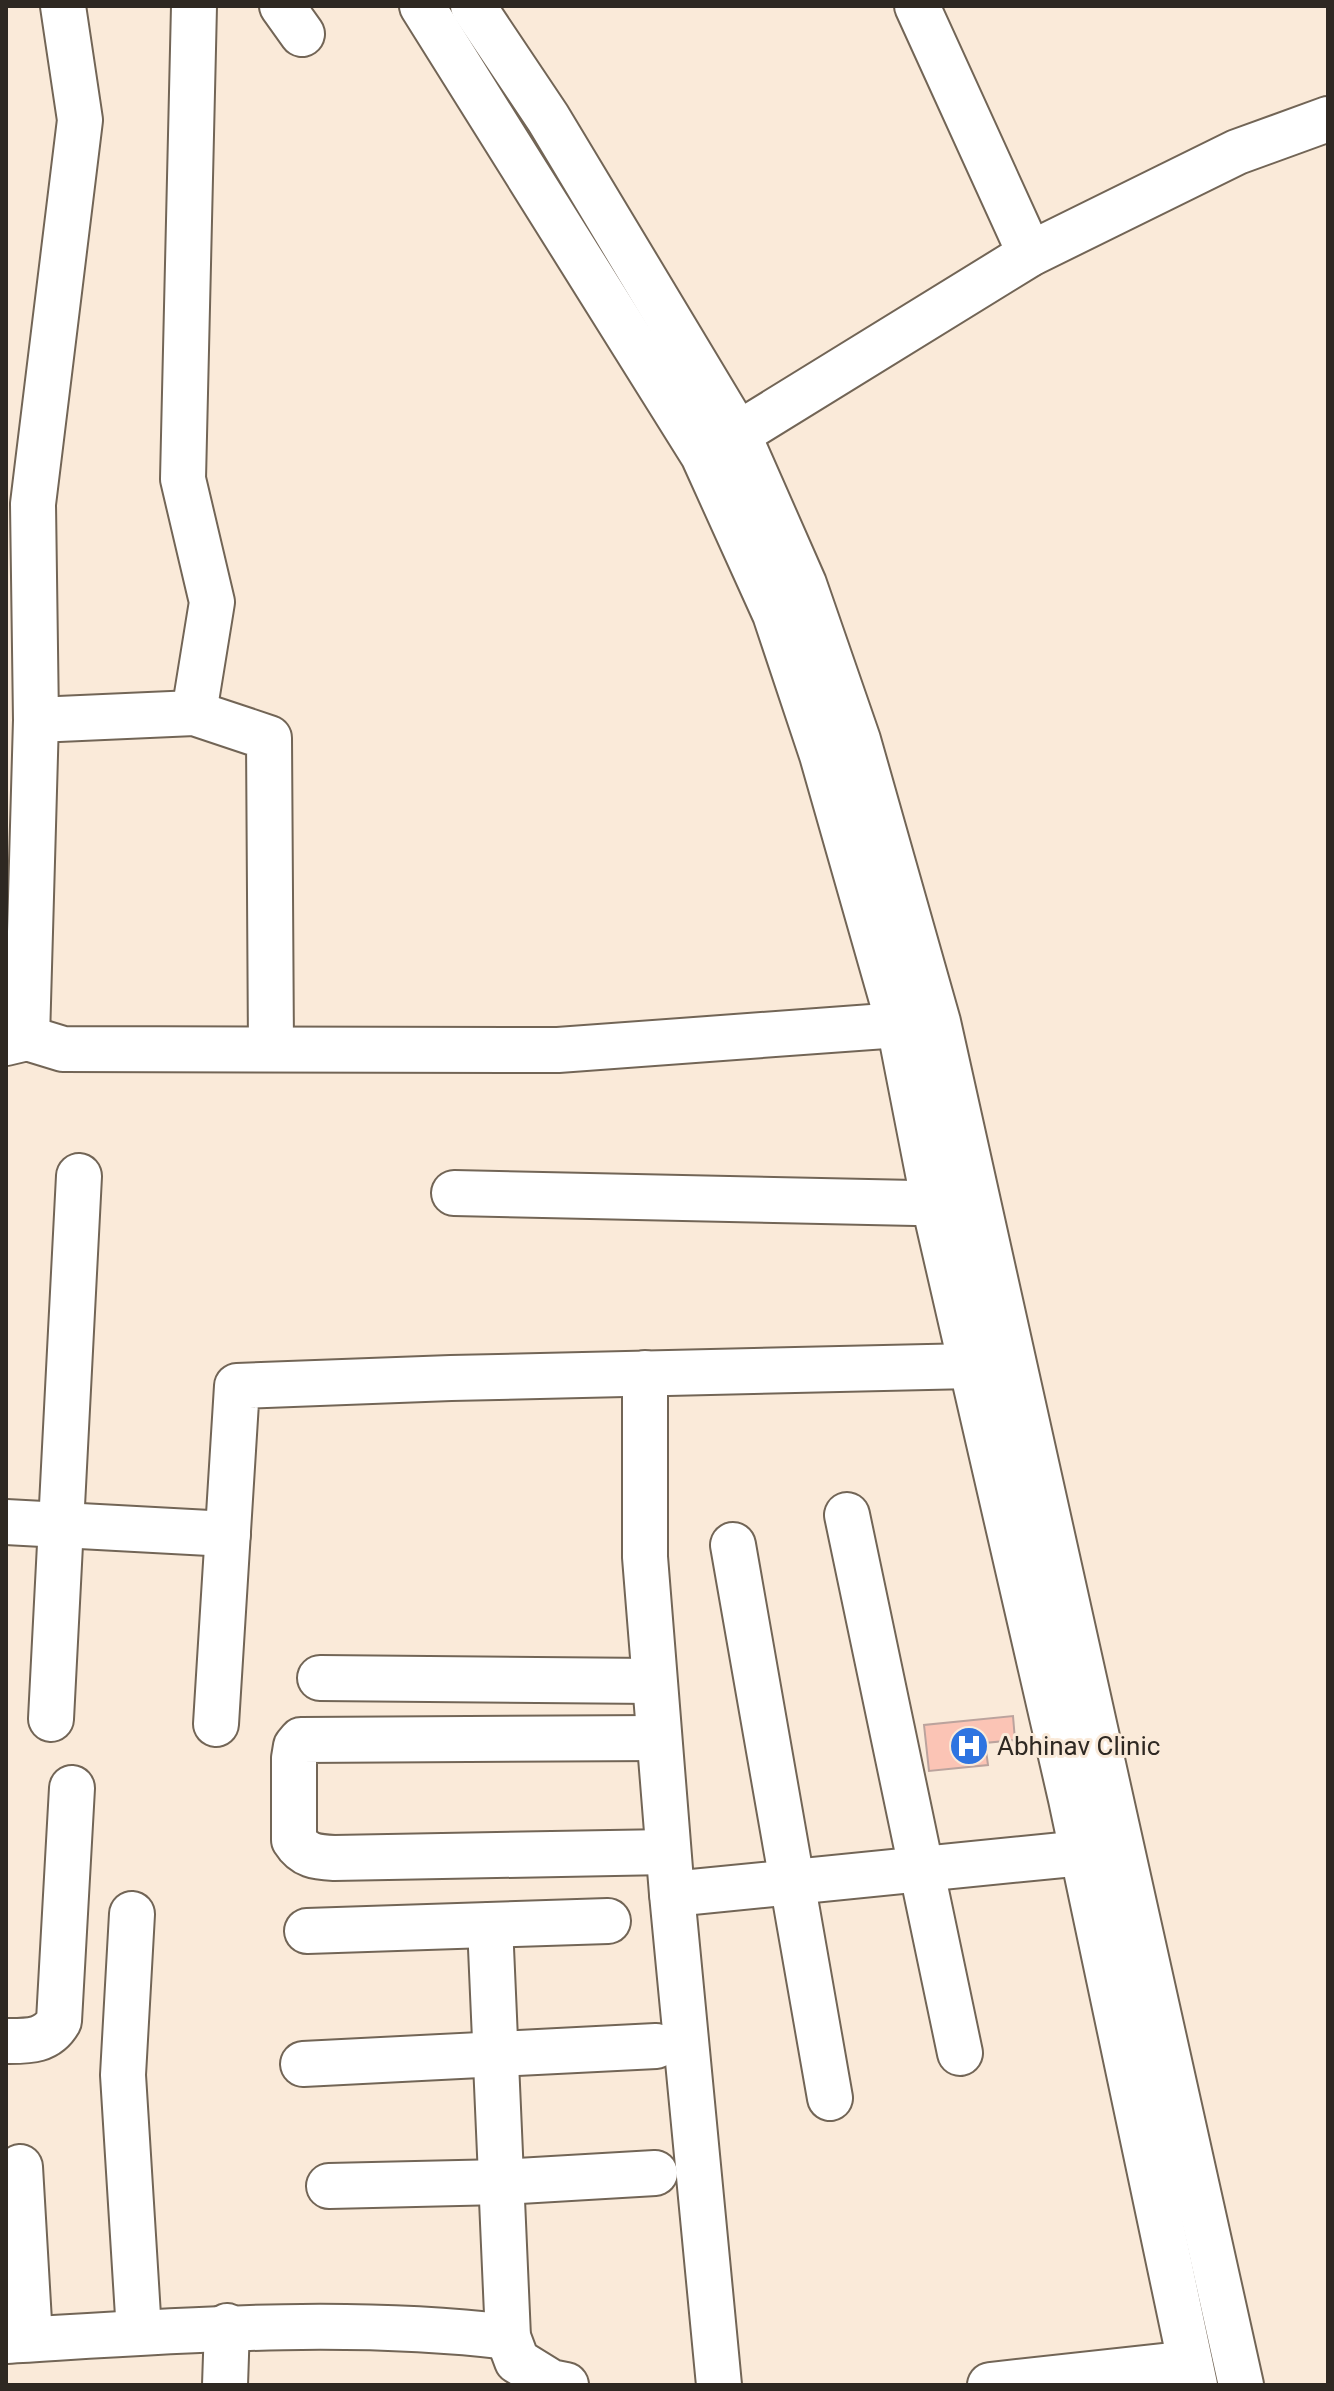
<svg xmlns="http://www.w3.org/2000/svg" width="1334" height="2391" font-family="Roboto,sans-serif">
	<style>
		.building { fill: #fbc4b5; stroke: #bba39d; stroke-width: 2 }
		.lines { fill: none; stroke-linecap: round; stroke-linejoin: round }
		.minor-casing { stroke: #726556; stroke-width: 48 }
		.minor { stroke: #fff; stroke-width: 44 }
		.labels { text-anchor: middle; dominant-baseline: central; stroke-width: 6; stroke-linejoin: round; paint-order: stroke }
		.poi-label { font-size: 26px; fill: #2e2822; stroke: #faead9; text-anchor: start }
	</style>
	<rect width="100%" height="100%" fill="#faead9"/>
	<!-- building -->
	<path class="building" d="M 1013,1716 L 1015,1740 L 985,1743 L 988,1765 L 929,1771 L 924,1725 Z"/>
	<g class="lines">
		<defs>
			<g id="minor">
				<path d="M 194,6 L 183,479 L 212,602 L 194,713"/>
				<path d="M 282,6 L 302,34"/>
				<path d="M 422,6 L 703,455 L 775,614 L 822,755 L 899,1025 L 934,1204 L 1071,1799 L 1195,2385"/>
				<path d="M 473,6 L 548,118 L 738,434 L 804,584 L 858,740 L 938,1022 L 1241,2385"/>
				<path d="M 917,6 L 1030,254"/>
				<path d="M 738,434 L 1030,254 L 1237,152 L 1328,119"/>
				<path d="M 36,720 L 194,713 L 269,738 L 271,1048"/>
				<path d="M 27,1038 L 36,720 L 33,504 L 80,120 L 63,6"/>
				<path d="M 6,1043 L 27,1038 L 63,1049 L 558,1050 L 899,1025"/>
				<path d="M 454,1193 L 963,1204"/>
				<path d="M 645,1373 L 645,1557 L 672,1894 L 719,2385"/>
				<path d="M 847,1515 L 960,2053"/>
				<path d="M 6,1522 L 228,1534"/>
				<path d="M 733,1545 L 830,2098"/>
				<path d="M 320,1678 L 654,1681"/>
				<path d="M 51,1719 L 79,1176"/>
				<path d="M 216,1724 L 237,1386 L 451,1378 L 972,1366"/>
				<path d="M 659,1738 L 301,1740 L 296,1746 L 294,1758 L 294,1840 C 304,1856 316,1857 334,1858 L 668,1852"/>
				<path d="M 672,1894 L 1083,1853"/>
				<path d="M 132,1914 L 123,2075 L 139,2332"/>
				<path d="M 490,1925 L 508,2337 L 517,2361 L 551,2382 L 566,2385"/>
				<path d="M 307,1931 L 608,1921"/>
				<path d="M 6,2041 C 28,2041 47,2042 59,2021 L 72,1788"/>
				<path d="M 303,2064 L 656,2046"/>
				<path d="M 20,2167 L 30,2339"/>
				<path d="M 329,2186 L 502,2182 L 655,2173"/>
				<path d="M 6,2341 C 173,2331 341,2317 508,2337"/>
				<path d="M 225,2385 L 227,2326"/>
				<path d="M 990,2385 L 1190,2363"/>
			</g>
		</defs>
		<!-- minor casing -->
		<use href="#minor" class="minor-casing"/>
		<!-- minor -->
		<use href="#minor" class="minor"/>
	</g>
	<!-- icons -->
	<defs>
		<symbol id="hospital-disc" viewBox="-11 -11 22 22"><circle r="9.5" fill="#2e74e1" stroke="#faead9"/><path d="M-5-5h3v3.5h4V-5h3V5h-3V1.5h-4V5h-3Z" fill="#fff"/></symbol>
	</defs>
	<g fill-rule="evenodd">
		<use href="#hospital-disc" x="947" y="1724" width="44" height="44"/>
	</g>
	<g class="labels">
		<!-- poi labels -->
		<g class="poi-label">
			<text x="997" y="1746">Abhinav Clinic</text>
		</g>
	</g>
	<!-- border -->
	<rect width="1334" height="2391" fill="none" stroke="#2e2822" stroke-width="16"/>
</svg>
